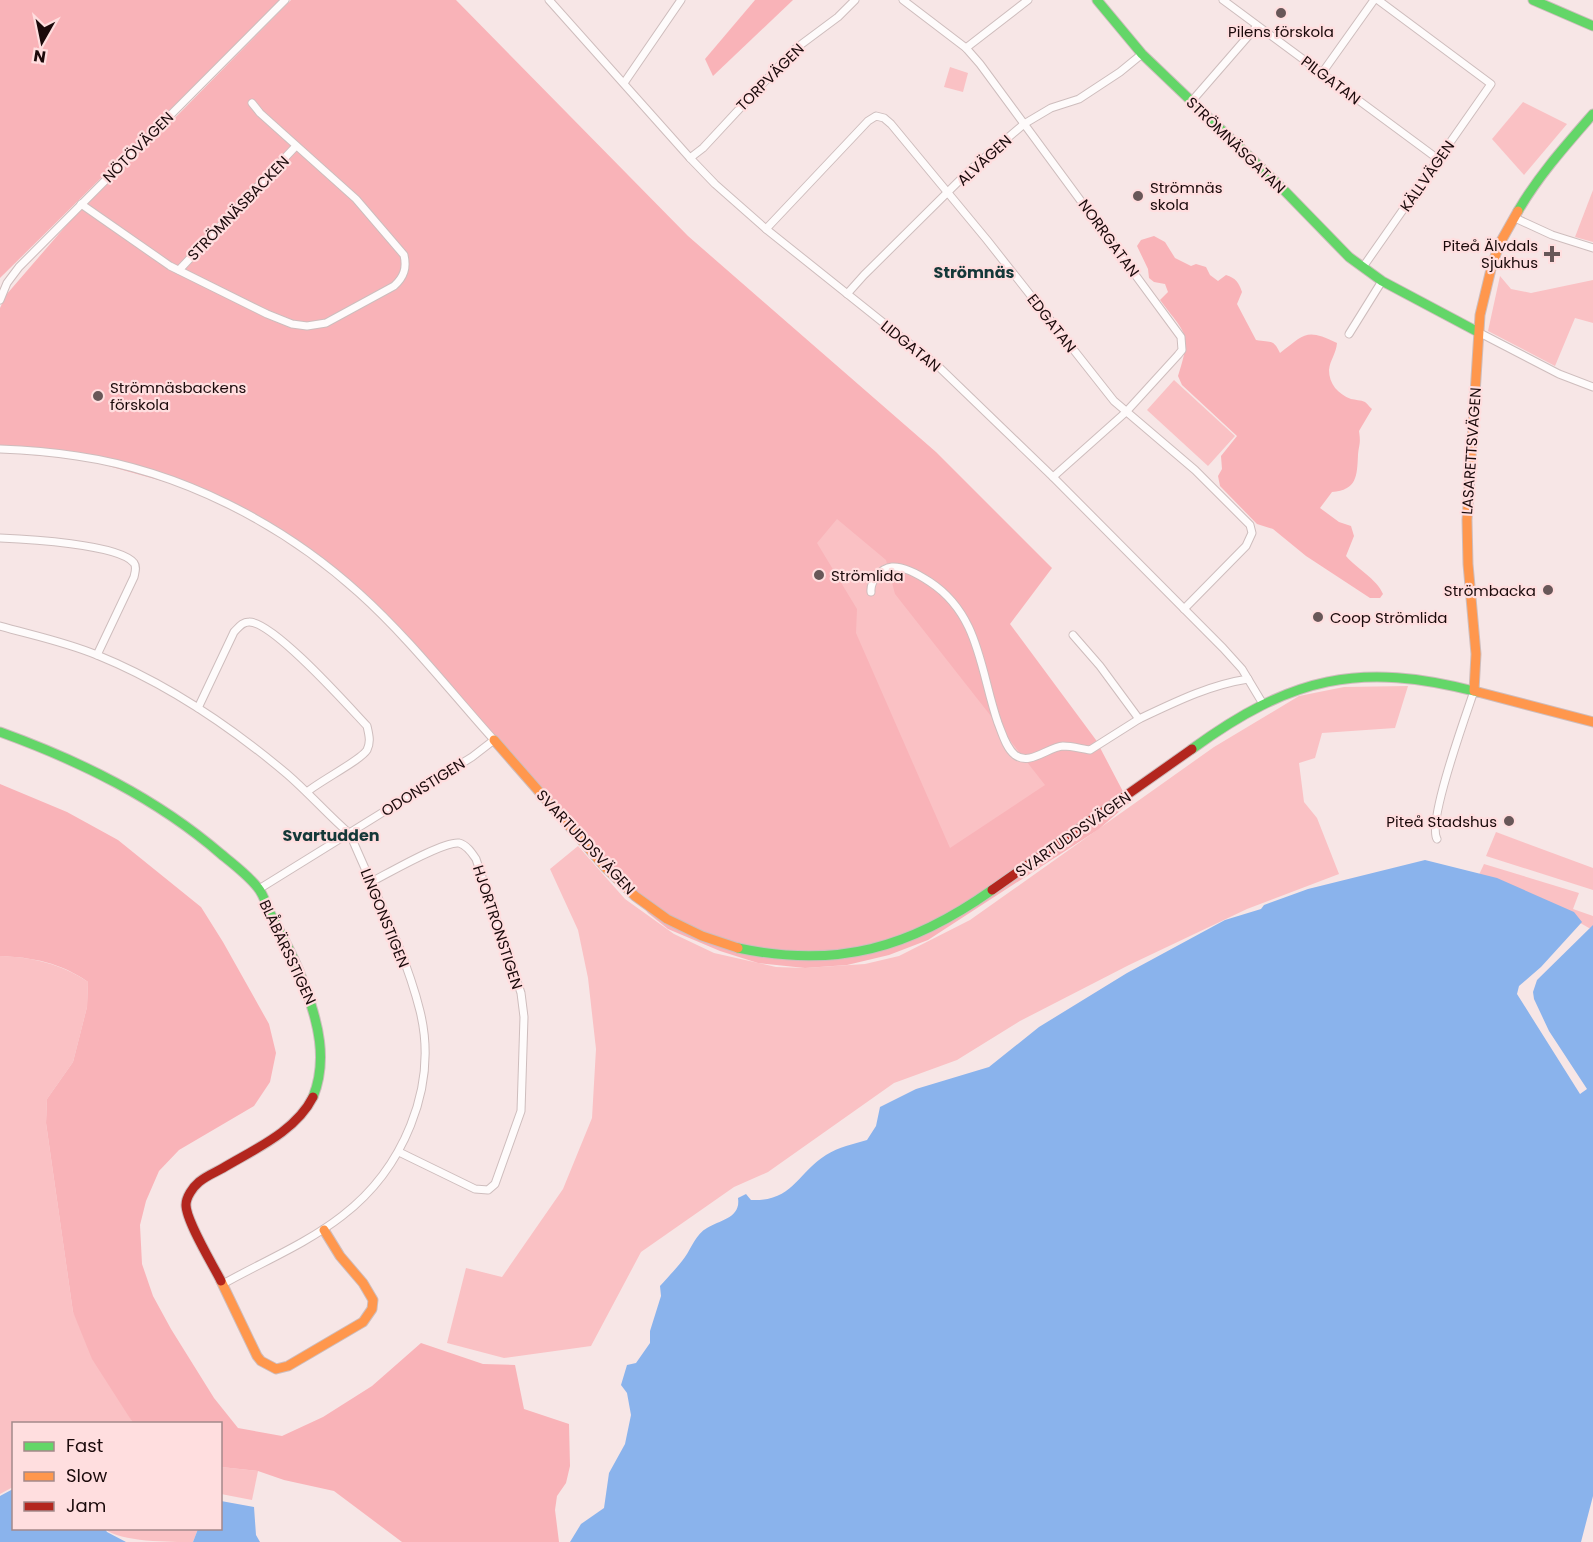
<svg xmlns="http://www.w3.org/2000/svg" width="1593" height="1542" font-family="Poppins,sans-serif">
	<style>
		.green { fill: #fac1c4 }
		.forest { fill: #f9b3b8; fill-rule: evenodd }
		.water { fill: #8ab3ec }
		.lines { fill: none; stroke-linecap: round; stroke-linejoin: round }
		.street-casing { stroke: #cebdbd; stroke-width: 9 }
		.fast-casing { stroke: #cebdbd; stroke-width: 11 }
		.slow-casing { stroke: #cebdbd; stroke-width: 11 }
		.jam-casing { stroke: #cebdbd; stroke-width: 11 }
		.street { stroke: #fefbfb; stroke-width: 7 }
		.fast { stroke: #63d668; stroke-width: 9 }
		.slow { stroke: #ff974d; stroke-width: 9 }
		.jam { stroke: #b3261e; stroke-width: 9 }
		.poi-dot { fill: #685758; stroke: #ffdedf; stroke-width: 2 }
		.labels { text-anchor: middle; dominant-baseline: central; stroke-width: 4.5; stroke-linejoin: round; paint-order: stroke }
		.poi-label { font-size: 15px; fill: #1b0a0b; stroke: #ffdedf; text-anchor: start }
		.street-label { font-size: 15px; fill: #1b0a0b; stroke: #ffdedf }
		.neighbourhood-label { font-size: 16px; font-weight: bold; fill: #153838; stroke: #ffdedf }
	</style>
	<rect width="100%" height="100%" fill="#f7e6e6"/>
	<!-- green -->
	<g class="green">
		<path d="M 950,67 L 968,73 L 963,92 L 944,87 Z"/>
		<path d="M 1523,102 L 1567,124 L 1524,175 L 1492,139 Z"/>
		<path d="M 1593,190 L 1593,242 L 1575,237 Z"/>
		<path d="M 1500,276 L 1511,289 L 1531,293 L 1593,280 L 1593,323 L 1575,318 L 1555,366 L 1488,331 Z"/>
		<path d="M 1174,380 L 1235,436 L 1208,466 L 1147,410 Z"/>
		<path d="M 837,518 L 925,556 L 1088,787 L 947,878 L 784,558 Z"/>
		<path d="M 1408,686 L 1395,728 L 1322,733 L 1315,758 L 1299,763 L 1304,802 L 1317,818 L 1339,874 L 1247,909 L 1129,965 L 1020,1021 L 957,1060 L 894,1083 L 768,1172 L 734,1187 L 641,1252 L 591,1346 L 504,1358 L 447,1343 L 466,1268 L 502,1277 L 563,1189 L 592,1118 L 596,1049 L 588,978 L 578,930 L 550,869 L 578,846 L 625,899 L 674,934 L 714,953 L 776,967 L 805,968 L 865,964 L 899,956 L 970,920 L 1214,747 L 1299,696 L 1344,687 Z"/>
		<path d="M 1496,832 L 1593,868 L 1593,890 L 1486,856 Z"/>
		<path d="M 1484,864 L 1579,893 L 1573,909 L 1593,916 L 1593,928 L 1589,928 L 1568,916 L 1477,879 Z"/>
		<path d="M 0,956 C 32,957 62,964 88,982 L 87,1007 L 73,1062 L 47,1099 L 46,1123 L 73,1312 L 133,1423 L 14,1424 L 13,1487 L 0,1494 Z"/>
		<path d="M 221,1467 L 258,1471 L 252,1500 L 221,1494 Z"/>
		<path d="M 105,1529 L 198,1529 L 193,1542 C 170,1542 120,1542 105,1529 Z"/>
	</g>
	<!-- forest -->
	<g class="forest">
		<path d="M 0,0 L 281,0 L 0,278 Z"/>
		<path d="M 291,0 L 456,0 L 688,236 L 936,452 L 1052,568 L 1010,624 L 1096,740 L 1129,803 L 1099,829 L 928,940 L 889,955 L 847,965 L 805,968 L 758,963 L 720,951 L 668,929 L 648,913 L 630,889 L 385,617 L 293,540 L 194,490 L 87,460 L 0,452 L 0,308 L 6,295 L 83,206 L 166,127 ZM 837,519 L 886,560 L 895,594 L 1045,785 L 950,848 L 856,633 L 857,609 L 817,543 Z"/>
		<path d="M 755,0 L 793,0 L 713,76 L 705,59 Z"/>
		<path d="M 1154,236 L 1165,242 L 1175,258 L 1191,266 L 1196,264 L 1206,267 L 1210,275 L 1218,281 L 1226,275 C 1236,278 1239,283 1242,292 L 1237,304 L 1256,340 C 1270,343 1273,338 1280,353 C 1305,334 1306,328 1337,343 C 1336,354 1330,360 1329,370 C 1329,384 1338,394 1351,399 C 1355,400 1361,400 1365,402 C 1368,404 1369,407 1372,409 L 1359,431 C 1361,444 1359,444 1358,455 C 1357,476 1357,490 1332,492 L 1320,508 L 1339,522 L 1351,526 L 1354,536 L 1346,556 C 1357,569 1377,579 1383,594 L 1380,598 L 1370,598 L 1306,556 L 1273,529 L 1257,524 L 1220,486 L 1218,476 L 1222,469 L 1221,456 L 1237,436 L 1182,385 L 1178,376 C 1192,332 1186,335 1160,300 L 1168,292 L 1165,284 L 1154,282 L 1149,278 L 1148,269 L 1137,246 L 1141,240 Z"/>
		<path d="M 0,784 L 67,812 L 118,840 L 201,907 L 223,942 L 269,1024 L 276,1053 L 270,1082 L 254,1106 L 179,1150 L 159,1171 L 146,1201 L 140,1225 L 142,1264 L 153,1296 L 171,1329 L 214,1398 L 238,1428 L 282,1436 L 323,1417 L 372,1386 L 421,1343 L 483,1364 L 515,1365 L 524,1409 L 569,1424 L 570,1466 L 566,1483 L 557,1496 L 555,1510 L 559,1542 L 402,1542 L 334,1491 L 284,1480 L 258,1471 L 221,1467 L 220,1424 L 133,1423 L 92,1359 L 73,1312 L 46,1123 L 47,1099 L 73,1062 L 87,1007 L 88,982 C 62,963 31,957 0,956 Z"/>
	</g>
	<!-- water -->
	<g class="water">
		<path d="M 1425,860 L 1497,878 L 1574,912 L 1582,922 L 1541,967 L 1519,986 L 1517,994 L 1580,1094 L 1587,1089 L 1549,1031 L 1534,999 L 1533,992 L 1537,980 L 1593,925 L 1593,1496 L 1581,1542 L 570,1542 L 581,1524 L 604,1508 L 609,1473 L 625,1444 L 631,1415 L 627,1393 L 621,1385 L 627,1365 L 636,1363 L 650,1343 L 650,1331 L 661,1296 L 660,1286 C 668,1277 678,1267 685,1257 C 692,1247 696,1234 707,1228 C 720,1220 741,1218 738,1198 L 746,1194 L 751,1200 C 793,1202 797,1173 826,1155 C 839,1147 853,1144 867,1140 L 876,1126 L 880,1107 L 916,1089 L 989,1067 L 1039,1027 L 1127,973 L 1225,920 L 1261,909 L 1264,905 L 1308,889 Z"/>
		<path d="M 13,1489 L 14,1528 L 105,1529 L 107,1532 L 126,1542 L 0,1542 L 0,1496 Z"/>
		<path d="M 221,1501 L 254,1507 L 256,1535 L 260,1542 L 193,1542 L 198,1529 L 220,1528 Z"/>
	</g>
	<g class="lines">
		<defs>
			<g id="street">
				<path d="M 549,0 L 690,158 L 715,184 L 766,229 L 940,368 L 1053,477 L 1223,648 L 1242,669 L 1263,704"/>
				<path d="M 903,0 L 966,48 L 980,64 L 1181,337 L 1182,350 L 1178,355 L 1126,412 L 1053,477"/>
				<path d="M 1223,0 L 1438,159"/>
				<path d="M 966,48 L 1028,0"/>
				<path d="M 1322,73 L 1374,0"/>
				<path d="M 624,83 L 681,0"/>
				<path d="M 1191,102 L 1257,26"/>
				<path d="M 690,158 L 703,148 L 795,49 L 838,17 L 855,0"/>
				<path d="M 81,204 L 170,266 L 267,314 L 292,324 L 307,326 L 326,323 L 394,286 C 404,277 407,268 404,255 L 356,199 L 260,113 L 252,103"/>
				<path d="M 1515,218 L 1552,235 L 1593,248"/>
				<path d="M 766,229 L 868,121 L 876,116 L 884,118 L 891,124 L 987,240 L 1114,401 L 1195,470 L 1250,525 L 1252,533 L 1246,546 L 1184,609"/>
				<path d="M 1363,267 L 1491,84 L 1378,0"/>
				<path d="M 179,270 L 296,146"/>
				<path d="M 847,294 L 864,275 L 970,170 L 1024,124 L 1051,108 L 1079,99 L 1120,72 L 1142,54"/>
				<path d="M 0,300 L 7,283 L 19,267 L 285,0"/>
				<path d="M 1478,332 L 1559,374 L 1593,387"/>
				<path d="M 1349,334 L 1382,281"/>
				<path d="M 0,449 C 26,450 51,452 77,456 C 180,471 282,523 359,593 C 408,637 450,691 494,740 L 472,757 L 259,889"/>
				<path d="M 0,538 C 25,539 119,544 134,563 C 137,567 135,572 134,577 L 97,655"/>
				<path d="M 871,592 C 870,581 881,568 892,567 C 904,566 921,576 930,582 C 980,615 980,671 998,723 C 1002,733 1006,748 1015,755 C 1030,766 1048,747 1063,746 C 1072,746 1082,749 1090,750 L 1139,719"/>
				<path d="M 0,626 C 32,635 66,642 97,655 C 166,683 230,726 287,774 C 309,793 328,815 350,834 C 374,891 405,951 420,1011 C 439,1088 402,1170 342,1216 C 306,1244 262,1262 223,1284"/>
				<path d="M 1073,635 L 1100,666 L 1139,719 C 1175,702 1209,685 1248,679"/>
				<path d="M 198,708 L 234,632 C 239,627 242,622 249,622 C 273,621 349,707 367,726 C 369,735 371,742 367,750 C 361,760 320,781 307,792"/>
				<path d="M 1437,839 C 1427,822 1466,715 1474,691"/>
				<path d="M 371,882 C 387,874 443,841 459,843 C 467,845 472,853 476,859 L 521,993 L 524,1017 L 521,1111 L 495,1184 L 488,1190 L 475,1189 L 399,1152"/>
			</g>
			<g id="fast">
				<path d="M 1097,0 L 1142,54 L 1276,182 L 1349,257 L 1382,281 L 1478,332"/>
				<path d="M 1533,0 L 1593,26"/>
				<path d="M 1518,211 C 1539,175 1566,145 1593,114"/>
				<path d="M 0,732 C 80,761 156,798 221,854 C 234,865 248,875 258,888 C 264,895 266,905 270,913 C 283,937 296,961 305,987 C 318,1022 328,1060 313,1097"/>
				<path d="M 1192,749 C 1291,677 1359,661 1478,692"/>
				<path d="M 738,948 C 837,969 910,948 992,890"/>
			</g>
			<g id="slow">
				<path d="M 1474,691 L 1476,654 L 1468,564 L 1467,520 L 1480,315 L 1492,265 L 1500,243 L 1518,211"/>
				<path d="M 1478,692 L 1593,722"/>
				<path d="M 494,740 L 605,867 L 635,896 L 667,919 L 702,936 L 738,948"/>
				<path d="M 221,1281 L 257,1356 L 261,1361 L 276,1369 L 288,1366 L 363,1322 L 372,1309 L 373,1300 L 363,1283 L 340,1256 L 324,1230"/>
			</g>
			<g id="jam">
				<path d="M 992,890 L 1192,749"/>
				<path d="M 221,1281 C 213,1265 186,1221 186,1205 C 186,1197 193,1187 199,1182 C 206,1176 216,1172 223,1168 C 255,1149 296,1131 313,1097"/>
			</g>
		</defs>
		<!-- street casing -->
		<use href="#street" class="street-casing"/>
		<!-- fast casing -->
		<use href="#fast" class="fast-casing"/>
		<!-- slow casing -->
		<use href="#slow" class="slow-casing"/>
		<!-- jam casing -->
		<use href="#jam" class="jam-casing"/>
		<!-- street -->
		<use href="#street" class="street"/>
		<!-- fast -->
		<use href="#fast" class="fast"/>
		<!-- slow -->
		<use href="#slow" class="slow"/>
		<!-- jam -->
		<use href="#jam" class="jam"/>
	</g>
	<!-- markers -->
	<g class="poi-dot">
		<circle cx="1281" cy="13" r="6"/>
		<circle cx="1138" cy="196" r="6"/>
		<path d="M1549 245h6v6h6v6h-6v6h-6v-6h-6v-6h6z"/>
		<circle cx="98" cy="396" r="6"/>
		<circle cx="819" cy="575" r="6"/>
		<circle cx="1548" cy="590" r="6"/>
		<circle cx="1318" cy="617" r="6"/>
		<circle cx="1509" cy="821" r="6"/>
	</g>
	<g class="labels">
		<!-- poi labels -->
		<g class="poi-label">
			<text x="1281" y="31" text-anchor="middle">Pilens förskola</text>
			<text x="1150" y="187">Strömnäs<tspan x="1150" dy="17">skola</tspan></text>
			<text x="1538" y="245" text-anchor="end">Piteå Älvdals<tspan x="1538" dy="17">Sjukhus</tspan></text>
			<text x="110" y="387">Strömnäsbackens<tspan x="110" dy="17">förskola</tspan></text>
			<text x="831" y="575">Strömlida</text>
			<text x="1536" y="590" text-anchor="end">Strömbacka</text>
			<text x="1330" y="617">Coop Strömlida</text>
			<text x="1497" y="821" text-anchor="end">Piteå Stadshus</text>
		</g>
		<!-- street labels -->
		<g class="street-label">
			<text transform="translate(770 77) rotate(-45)">TORPVÄGEN</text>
			<text transform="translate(1331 80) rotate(37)">PILGATAN</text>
			<text transform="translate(1236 145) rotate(44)">STRÖMNÄSGATAN</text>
			<text transform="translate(138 147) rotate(-45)">NÖTÖVÄGEN</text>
			<text transform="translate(984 160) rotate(-42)">ALVÄGEN</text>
			<text transform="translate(1427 176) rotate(-55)">KÄLLVÄGEN</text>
			<text transform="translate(238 208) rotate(-46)">STRÖMNÄSBACKEN</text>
			<text transform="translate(1109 238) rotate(54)">NORRGATAN</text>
			<text transform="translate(1052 323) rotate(52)">EDGATAN</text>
			<text transform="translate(911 346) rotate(39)">LIDGATAN</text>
			<text transform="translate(1471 451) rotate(-86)">LASARETTSVÄGEN</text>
			<text transform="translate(423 787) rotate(-32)">ODONSTIGEN</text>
			<text transform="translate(1073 834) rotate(-35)">SVARTUDDSVÄGEN</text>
			<text transform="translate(586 842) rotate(47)">SVARTUDDSVÄGEN</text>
			<text transform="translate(385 918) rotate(68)">LINGONSTIGEN</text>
			<text transform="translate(498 927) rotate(72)">HJORTRONSTIGEN</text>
			<text transform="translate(288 952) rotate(65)">BLÅBÄRSSTIGEN</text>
		</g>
		<!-- neighbourhood labels -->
		<g class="neighbourhood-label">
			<text x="974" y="272">Strömnäs</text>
			<text x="331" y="835">Svartudden</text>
		</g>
	</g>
	<!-- legend -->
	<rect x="12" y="1422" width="210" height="108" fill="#ffdedf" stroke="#a4898a" stroke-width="1.5"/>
	<rect x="24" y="1442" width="30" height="9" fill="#63d668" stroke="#a4898a" stroke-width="1.5"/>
	<text x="66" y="1452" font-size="18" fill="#1b0a0b">Fast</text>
	<rect x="24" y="1472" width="30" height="9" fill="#ff974d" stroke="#a4898a" stroke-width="1.5"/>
	<text x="66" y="1482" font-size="18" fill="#1b0a0b">Slow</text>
	<rect x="24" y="1502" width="30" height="9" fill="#b3261e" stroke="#a4898a" stroke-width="1.5"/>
	<text x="66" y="1512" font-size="18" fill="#1b0a0b">Jam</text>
	<!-- north arrow -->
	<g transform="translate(42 42) rotate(189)" stroke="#ffdedf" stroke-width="4.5" paint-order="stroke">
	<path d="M0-4.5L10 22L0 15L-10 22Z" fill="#1b0a0b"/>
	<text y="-9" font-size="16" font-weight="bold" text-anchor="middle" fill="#1b0a0b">N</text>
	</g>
</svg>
